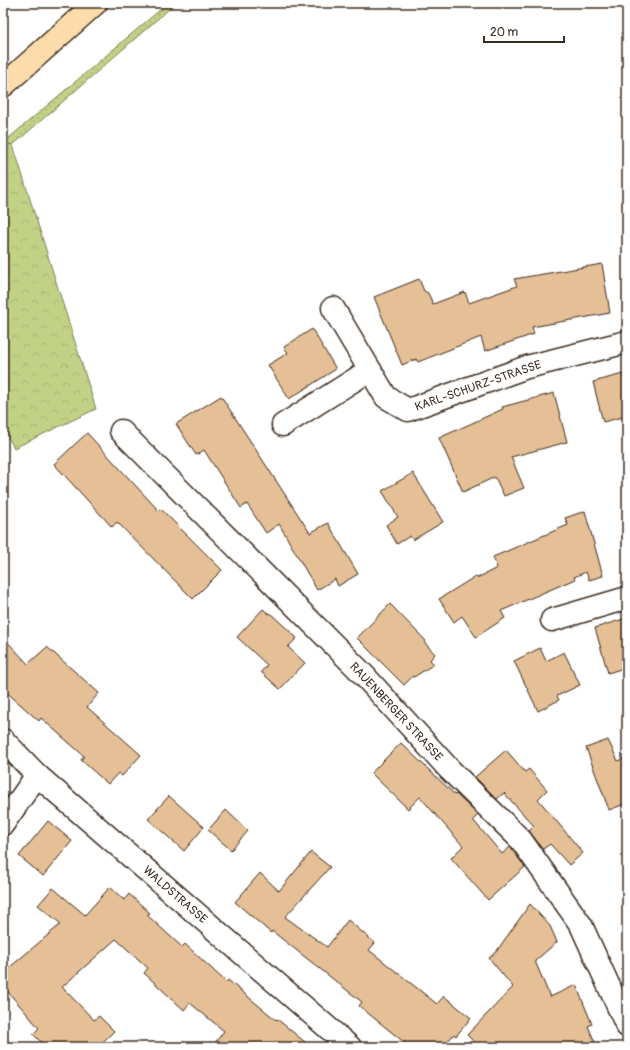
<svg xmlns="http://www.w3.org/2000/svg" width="630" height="1050" font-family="Pangolin,sans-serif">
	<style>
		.green { fill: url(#green-dots); stroke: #7e7e52 }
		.forest { fill: url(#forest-crowns); stroke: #7e7e52 }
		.building { fill: #e5bf95; stroke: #3b2a1e }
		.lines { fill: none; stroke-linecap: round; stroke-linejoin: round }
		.minor-casing { stroke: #3b2a1e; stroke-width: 25 }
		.highway-casing { stroke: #3b2a1e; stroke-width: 25 }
		.minor { stroke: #fff; stroke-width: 22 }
		.highway { stroke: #fddcac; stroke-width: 22 }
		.labels { text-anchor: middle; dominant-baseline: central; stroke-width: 3; stroke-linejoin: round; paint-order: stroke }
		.street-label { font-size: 12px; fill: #3b2a1e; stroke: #fff }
	</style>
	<defs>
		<pattern id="green-dots" width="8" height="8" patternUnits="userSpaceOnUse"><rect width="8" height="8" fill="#c1d287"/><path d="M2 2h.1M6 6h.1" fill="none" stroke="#a7b474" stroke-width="1.8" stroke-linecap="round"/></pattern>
		<pattern id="forest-crowns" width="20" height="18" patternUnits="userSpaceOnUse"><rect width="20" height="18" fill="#c1d287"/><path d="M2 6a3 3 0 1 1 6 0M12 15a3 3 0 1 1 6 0" fill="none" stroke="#a7b474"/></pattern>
	</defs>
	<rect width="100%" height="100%" fill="#fff"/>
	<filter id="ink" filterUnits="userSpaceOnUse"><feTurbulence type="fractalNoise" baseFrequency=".025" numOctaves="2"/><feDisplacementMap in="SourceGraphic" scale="8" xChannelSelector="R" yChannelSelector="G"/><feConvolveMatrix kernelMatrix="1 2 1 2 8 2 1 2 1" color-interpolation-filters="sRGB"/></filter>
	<g filter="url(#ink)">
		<!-- green -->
		<path class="green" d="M 168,3 L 176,3 L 13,145 L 3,143 Z"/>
		<!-- forest -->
		<path class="forest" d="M 3,143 L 13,145 L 96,409 L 14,448 L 3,428 Z"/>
		<!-- building -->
		<g class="building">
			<path d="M 602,264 L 610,313 L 532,327 L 534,334 L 485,351 L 481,337 L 418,362 L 416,359 L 402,365 L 374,297 L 419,279 L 424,291 L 428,293 L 433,304 L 465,292 L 469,303 L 517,286 L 514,279 Z"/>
			<path d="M 312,329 L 336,369 L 289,399 L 268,365 L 288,353 L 284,347 Z"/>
			<path d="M 623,374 L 627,388 L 627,416 L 603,422 L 593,382 Z"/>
			<path d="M 554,393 L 567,442 L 511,457 L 524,488 L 504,496 L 495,477 L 463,492 L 439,438 L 503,409 L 502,407 Z"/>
			<path d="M 221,396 L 310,533 L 328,523 L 358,574 L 338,586 L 335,579 L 317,590 L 279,524 L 266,533 L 247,504 L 241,508 L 204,450 L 196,455 L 176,424 Z"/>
			<path d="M 87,433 L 159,511 L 161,509 L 222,570 L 193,599 L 117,522 L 112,527 L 54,464 Z"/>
			<path d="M 413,473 L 443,522 L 413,540 L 410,536 L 397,544 L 386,525 L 398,517 L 382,491 Z"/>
			<path d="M 585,511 L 603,576 L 589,580 L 586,572 L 574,577 L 575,579 L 501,611 L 505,618 L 476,637 L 462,616 L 454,622 L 439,599 L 476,576 L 477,578 L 497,568 L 493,557 L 568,525 L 565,518 Z"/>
			<path d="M 390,604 L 426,641 L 424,642 L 435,654 L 430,660 L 434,664 L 414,677 L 413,676 L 404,685 L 357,638 Z"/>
			<path d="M 263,609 L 269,614 L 270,613 L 297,638 L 288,647 L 305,663 L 280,689 L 261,672 L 267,665 L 237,637 Z"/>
			<path d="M 627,618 L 627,667 L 608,673 L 595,628 Z"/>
			<path d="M 3,637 L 28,664 L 47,647 L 99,693 L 87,707 L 141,755 L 122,776 L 118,773 L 108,784 L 81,760 L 84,756 L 41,718 L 39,721 L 3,689 Z"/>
			<path d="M 540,648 L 546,661 L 564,652 L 580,685 L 557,696 L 559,700 L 538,711 L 514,661 Z"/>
			<path d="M 608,740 L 618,761 L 627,757 L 627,803 L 609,810 L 586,748 Z"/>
			<path d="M 401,743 L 455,795 L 456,794 L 478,815 L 473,820 L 502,854 L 510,847 L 525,867 L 488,900 L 451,858 L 463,846 L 420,797 L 408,809 L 371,773 Z"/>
			<path d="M 506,750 L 525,772 L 529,769 L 547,790 L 538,799 L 583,853 L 569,865 L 550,844 L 543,849 L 529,831 L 534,826 L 504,793 L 497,799 L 475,777 Z"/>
			<path d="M 169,796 L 204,827 L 184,851 L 148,819 Z"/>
			<path d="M 226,810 L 248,831 L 231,850 L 208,830 Z"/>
			<path d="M 48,821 L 72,841 L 43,876 L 19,856 Z"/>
			<path d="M 311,852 L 330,867 L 285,917 L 327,947 L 348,920 L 375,943 L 369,950 L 437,1004 L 444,996 L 471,1018 L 456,1036 L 454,1034 L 443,1047 L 410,1047 L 359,1006 L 362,1002 L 272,931 L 271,933 L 235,902 L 260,873 L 279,891 Z"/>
			<path d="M 110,887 L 124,900 L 129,894 L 150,913 L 147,915 L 182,947 L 185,944 L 226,982 L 228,980 L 276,1020 L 277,1019 L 311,1047 L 212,1047 L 224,1031 L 190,1003 L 184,1010 L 144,973 L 148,968 L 116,939 L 62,987 L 94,1020 L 99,1016 L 114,1031 L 98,1047 L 46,1047 L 33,1034 L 39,1028 L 3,986 L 3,973 L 61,924 L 38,905 L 53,888 L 85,915 Z"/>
			<path d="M 530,904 L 550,926 L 557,942 L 535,961 L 550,997 L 576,985 L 592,1024 L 588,1026 L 597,1047 L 479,1047 L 467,1035 L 513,987 L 489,958 L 496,952 Z"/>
		</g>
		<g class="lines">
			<defs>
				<g id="minor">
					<path d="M 333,308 L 386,397 L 408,410 L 527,367 L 627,342"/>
					<path d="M 283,425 L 370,370"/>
					<path d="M 121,431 L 360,671 L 449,769 L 521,840 L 581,925 L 627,1026"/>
					<path d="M 552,620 L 627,598"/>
					<path d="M 3,740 L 37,775 L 350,1047"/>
					<path d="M 3,824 L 37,775"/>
				</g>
				<path id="highway" d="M 3,86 L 96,3"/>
			</defs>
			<!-- minor casing -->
			<use href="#minor" class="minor-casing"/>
			<!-- highway casing -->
			<use href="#highway" class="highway-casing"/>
			<!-- minor -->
			<use href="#minor" class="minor"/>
			<!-- highway -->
			<use href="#highway" class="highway"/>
		</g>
	</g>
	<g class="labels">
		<!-- street labels -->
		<g class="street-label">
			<text transform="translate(478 386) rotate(-19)">KARL-SCHURZ-STRASSE</text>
			<text transform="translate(396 712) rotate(47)">RAUENBERGER STRASSE</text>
			<text transform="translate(175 895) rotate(41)">WALDSTRASSE</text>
		</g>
	</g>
	<!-- margin -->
	<rect width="630" height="1050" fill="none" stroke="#fff" stroke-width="16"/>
	<rect x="8" y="8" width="614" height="1034" fill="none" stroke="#3b2a1e" stroke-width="1.5" filter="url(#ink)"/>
	<!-- scale -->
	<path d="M484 36v6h80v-6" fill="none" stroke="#3b2a1e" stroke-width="2"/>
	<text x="490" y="36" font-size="12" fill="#3b2a1e" stroke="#ffffff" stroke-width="3" paint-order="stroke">20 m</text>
</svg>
